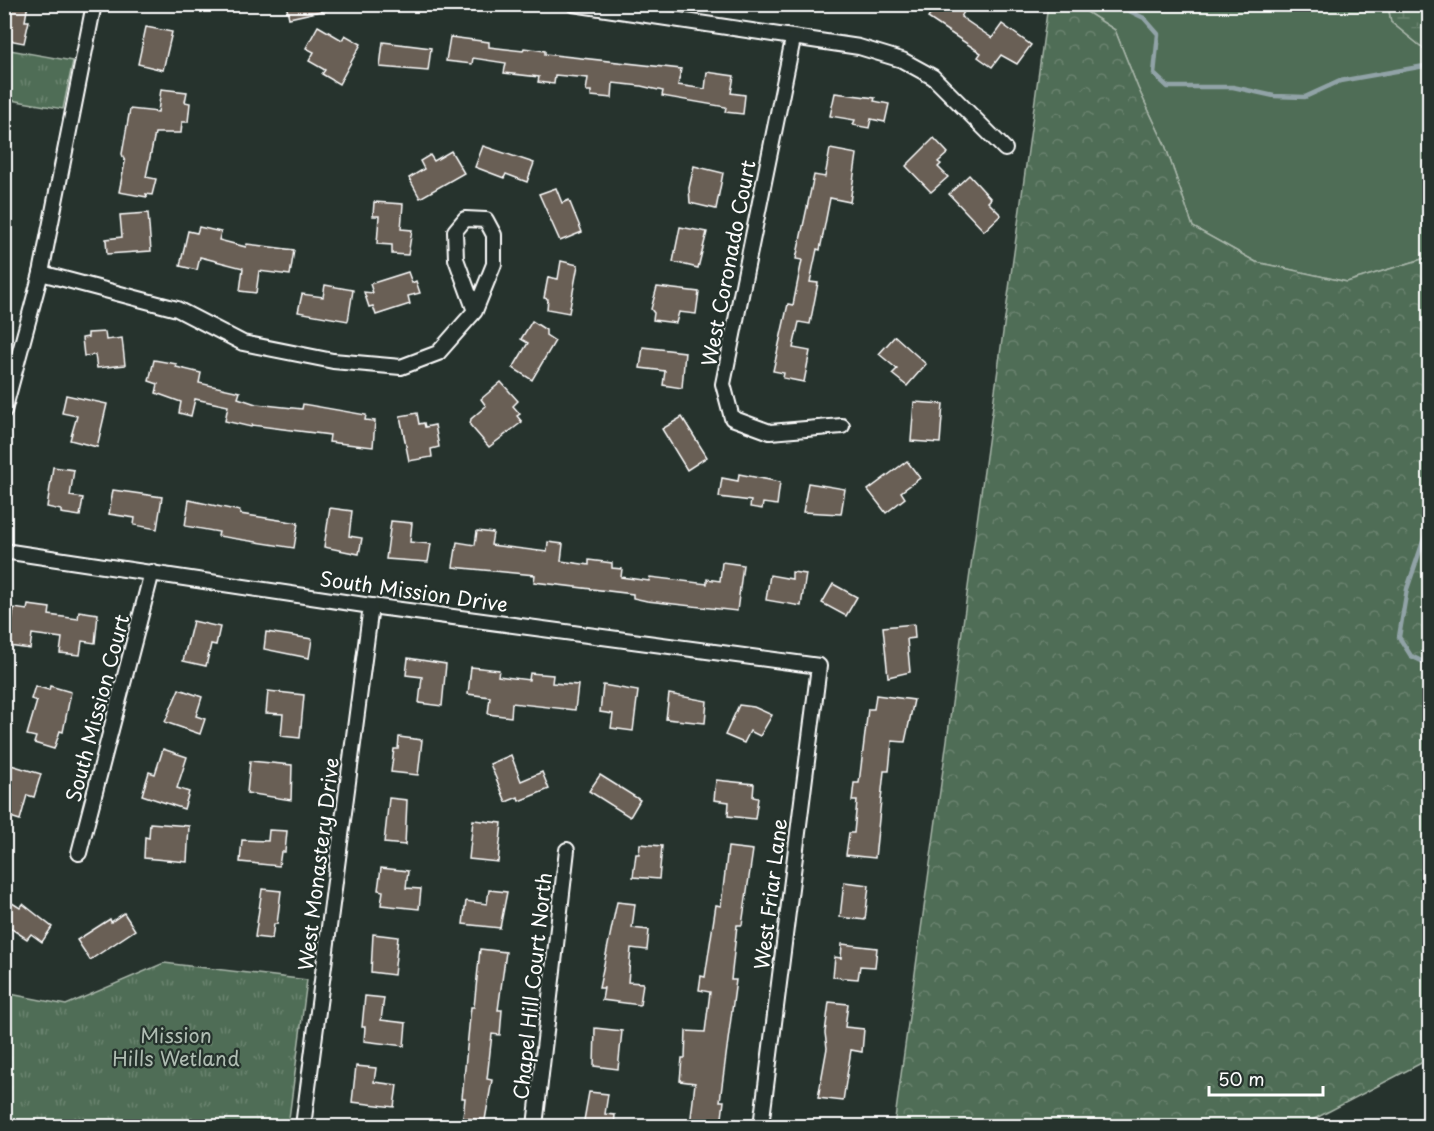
<svg xmlns="http://www.w3.org/2000/svg" width="1434" height="1131" font-family="'Playpen Sans',sans-serif">
	<style>
		.grass { fill: #506d56; stroke: #a8b6aa; stroke-width: 1.5 }
		.forest { fill: url(#forest-crowns); stroke: #a8b6aa; stroke-width: 1.5 }
		.wetland { fill: url(#wetland-marsh); stroke: #a8b6aa; stroke-width: 1.5 }
		.park { fill: url(#park-tufts); stroke: #a8b6aa; stroke-width: 1.5 }
		.lines { fill: none; stroke-linecap: round; stroke-linejoin: round }
		.stream { stroke: #91a3a7; stroke-width: 4.5 }
		.building { fill: #695e54; stroke: #fff; stroke-width: 1.5 }
		.street-casing { stroke: #fff; stroke-width: 18 }
		.street { stroke: #26332d; stroke-width: 14 }
		.labels { text-anchor: middle; dominant-baseline: central; stroke-width: 4.5; stroke-linejoin: round; paint-order: stroke }
		.street-label { font-size: 20px; fill: #fff; stroke: #26332d }
		.park-label { font-size: 20px; fill: #b0bdb3; stroke: #26332d }
	</style>
	<defs>
		<pattern id="forest-crowns" width="20" height="18" patternUnits="userSpaceOnUse" patternTransform="scale(1.5)"><rect width="20" height="18" fill="#506d56"/><path d="M2 6a3 3 0 1 1 6 0M12 15a3 3 0 1 1 6 0" fill="none" stroke="#6a836f"/></pattern>
		<pattern id="wetland-marsh" width="20" height="14" patternUnits="userSpaceOnUse" patternTransform="scale(1.5)"><rect width="20" height="14" fill="#506d56"/><path d="M1 5h8M5 5V1M11 12h8M15 12V8" fill="none" stroke="#6a836f"/></pattern>
		<pattern id="park-tufts" width="24" height="20" patternUnits="userSpaceOnUse" patternTransform="scale(1.5)"><rect width="24" height="20" fill="#506d56"/><path d="M3 7l-1-3M5 7V3M7 7l1-3M15 17l-1-3M17 17v-4M19 17l1-3" fill="none" stroke="#6a836f"/></pattern>
	</defs>
	<rect width="100%" height="100%" fill="#26332d"/>
	<filter id="ink" filterUnits="userSpaceOnUse"><feTurbulence type="fractalNoise" baseFrequency=".0167" numOctaves="2"/><feDisplacementMap in="SourceGraphic" scale="12" xChannelSelector="R" yChannelSelector="G"/><feConvolveMatrix kernelMatrix="1 2 1 2 8 2 1 2 1" color-interpolation-filters="sRGB"/></filter>
	<g filter="url(#ink)">
		<!-- grass -->
		<path class="grass" d="M 1076,5 L 1388,5 L 1391,22 L 1429,53 L 1429,257 L 1347,282 L 1256,262 L 1193,227 L 1165,145 L 1138,88 L 1115,30 Z"/>
		<!-- forest -->
		<path class="forest" d="M 1048,5 L 1076,5 L 1115,30 L 1138,88 L 1165,145 L 1193,227 L 1256,262 L 1347,282 L 1429,257 L 1429,1059 L 1301,1126 L 894,1126 Z"/>
		<!-- wetland -->
		<path class="wetland" d="M 1388,5 L 1429,5 L 1429,53 L 1391,22 Z"/>
		<!-- park -->
		<g class="park">
			<path d="M 4,49 L 73,61 L 63,109 L 5,99 Z"/>
			<path d="M 164,963 L 307,980 L 288,1126 L 5,1126 L 5,993 L 66,1005 Z"/>
		</g>
		<g class="lines">
			<!-- stream -->
			<g class="stream">
				<path d="M 1115,4 L 1144,18 L 1158,34 L 1154,74 L 1168,87 L 1233,87 L 1274,96 L 1305,97 L 1340,81 L 1430,65"/>
				<path d="M 1430,521 L 1407,589 L 1399,637 L 1411,656 L 1430,665"/>
			</g>
		</g>
		<!-- building -->
		<g class="building">
			<path d="M 4,4 L 28,4 L 25,21 L 29,21 L 24,43 L 8,40 L 11,26 L 4,24 Z"/>
			<path d="M 286,4 L 326,4 L 326,10 L 289,18 Z"/>
			<path d="M 937,4 L 956,4 L 965,10 L 961,17 L 992,38 L 1002,24 L 1031,45 L 1017,64 L 1001,55 L 992,67 L 978,57 L 981,53 L 928,18 Z"/>
			<path d="M 318,26 L 342,40 L 345,35 L 361,44 L 339,84 L 322,74 L 325,70 L 309,61 L 314,52 L 306,48 Z"/>
			<path d="M 146,27 L 172,32 L 163,70 L 138,64 Z"/>
			<path d="M 450,37 L 489,42 L 489,47 L 523,51 L 524,48 L 545,51 L 545,54 L 681,69 L 678,85 L 705,89 L 707,72 L 734,76 L 731,93 L 745,95 L 743,114 L 725,112 L 726,107 L 662,96 L 663,91 L 641,86 L 613,83 L 612,98 L 591,96 L 591,91 L 586,91 L 588,78 L 555,75 L 554,84 L 538,82 L 539,77 L 504,73 L 506,63 L 473,58 L 472,64 L 446,61 Z"/>
			<path d="M 383,42 L 431,48 L 428,71 L 380,67 Z"/>
			<path d="M 161,89 L 187,92 L 185,102 L 190,103 L 188,122 L 182,122 L 181,133 L 155,133 L 146,177 L 156,179 L 152,195 L 146,194 L 147,197 L 119,192 L 125,162 L 122,154 L 130,109 L 158,112 Z"/>
			<path d="M 835,93 L 875,98 L 874,101 L 889,104 L 885,122 L 871,119 L 869,128 L 853,125 L 855,120 L 830,116 Z"/>
			<path d="M 934,138 L 948,153 L 938,162 L 941,164 L 938,167 L 948,177 L 931,192 L 906,166 Z"/>
			<path d="M 483,146 L 534,163 L 527,182 L 506,174 L 504,178 L 475,167 Z"/>
			<path d="M 830,149 L 857,154 L 850,202 L 830,198 L 820,250 L 817,249 L 810,282 L 818,283 L 810,324 L 799,322 L 793,348 L 810,351 L 804,382 L 783,378 L 784,373 L 773,371 L 788,304 L 793,305 L 802,260 L 796,259 L 814,175 L 825,177 Z"/>
			<path d="M 451,151 L 464,173 L 420,198 L 409,178 L 424,169 L 420,161 L 430,155 L 434,161 Z"/>
			<path d="M 694,166 L 723,173 L 716,209 L 690,203 L 689,188 Z"/>
			<path d="M 969,175 L 991,199 L 988,202 L 1001,215 L 984,231 L 949,194 Z"/>
			<path d="M 556,188 L 562,203 L 569,200 L 582,232 L 560,241 L 539,194 Z"/>
			<path d="M 374,202 L 403,204 L 401,229 L 412,230 L 408,255 L 392,254 L 392,245 L 377,244 L 379,216 L 373,216 Z"/>
			<path d="M 148,213 L 151,251 L 107,254 L 106,239 L 122,237 L 120,215 Z"/>
			<path d="M 199,227 L 221,232 L 219,240 L 246,247 L 247,244 L 294,250 L 290,275 L 259,271 L 256,293 L 240,291 L 243,268 L 200,257 L 197,270 L 180,266 L 188,231 L 197,233 Z"/>
			<path d="M 680,227 L 707,232 L 698,268 L 673,262 Z"/>
			<path d="M 561,261 L 578,265 L 569,313 L 547,309 L 548,299 L 544,298 L 548,277 L 558,279 Z"/>
			<path d="M 408,272 L 412,283 L 416,281 L 420,293 L 408,296 L 410,304 L 376,315 L 373,306 L 369,307 L 364,292 L 373,293 L 370,284 Z"/>
			<path d="M 325,285 L 353,290 L 348,321 L 298,312 L 302,294 L 323,297 Z"/>
			<path d="M 657,287 L 699,292 L 696,314 L 679,312 L 676,323 L 653,320 L 654,313 L 651,309 Z"/>
			<path d="M 532,321 L 546,330 L 546,335 L 555,341 L 532,380 L 513,368 L 528,343 L 521,339 Z"/>
			<path d="M 105,332 L 106,340 L 122,338 L 125,365 L 97,368 L 95,355 L 84,356 L 82,338 L 88,337 L 88,333 Z"/>
			<path d="M 895,336 L 926,364 L 907,386 L 892,374 L 897,369 L 879,354 Z"/>
			<path d="M 643,347 L 685,352 L 682,388 L 663,385 L 665,371 L 640,368 Z"/>
			<path d="M 154,360 L 177,364 L 176,367 L 201,373 L 199,383 L 240,392 L 238,398 L 256,404 L 302,409 L 303,404 L 366,415 L 365,420 L 375,421 L 373,447 L 329,442 L 330,435 L 252,425 L 251,427 L 225,421 L 228,406 L 195,399 L 191,416 L 179,413 L 181,402 L 156,393 L 158,384 L 149,381 Z"/>
			<path d="M 501,382 L 518,401 L 513,406 L 520,414 L 517,416 L 522,422 L 489,447 L 470,425 L 471,419 L 486,406 L 481,399 Z"/>
			<path d="M 66,395 L 107,404 L 97,447 L 70,440 L 77,416 L 62,413 Z"/>
			<path d="M 914,402 L 943,404 L 940,443 L 911,441 Z"/>
			<path d="M 417,413 L 419,424 L 424,423 L 425,427 L 435,425 L 439,447 L 431,449 L 432,457 L 409,461 L 400,416 Z"/>
			<path d="M 682,417 L 707,457 L 687,470 L 662,429 Z"/>
			<path d="M 907,461 L 920,478 L 901,492 L 905,498 L 886,513 L 868,490 Z"/>
			<path d="M 53,467 L 74,470 L 70,496 L 83,498 L 80,516 L 61,513 L 61,510 L 47,507 Z"/>
			<path d="M 739,474 L 780,482 L 777,505 L 763,503 L 762,509 L 750,507 L 751,501 L 719,497 L 722,478 L 738,481 Z"/>
			<path d="M 808,483 L 845,489 L 841,514 L 803,512 Z"/>
			<path d="M 113,490 L 162,497 L 157,529 L 134,525 L 135,518 L 109,514 Z"/>
			<path d="M 189,500 L 240,511 L 240,514 L 298,523 L 294,548 L 218,536 L 219,532 L 185,526 Z"/>
			<path d="M 330,508 L 352,511 L 349,536 L 362,538 L 359,554 L 324,547 Z"/>
			<path d="M 391,521 L 412,523 L 410,542 L 431,544 L 428,562 L 386,559 Z"/>
			<path d="M 477,531 L 493,533 L 491,545 L 547,552 L 548,542 L 563,544 L 561,561 L 589,565 L 589,560 L 612,563 L 612,568 L 622,569 L 621,577 L 649,581 L 650,577 L 707,584 L 707,579 L 720,581 L 722,562 L 743,565 L 737,611 L 647,601 L 633,598 L 633,594 L 534,582 L 535,575 L 453,567 L 457,542 L 475,545 Z"/>
			<path d="M 792,572 L 806,574 L 801,606 L 766,600 L 770,575 L 792,579 Z"/>
			<path d="M 833,584 L 857,597 L 846,616 L 822,603 Z"/>
			<path d="M 28,605 L 50,608 L 49,615 L 78,619 L 79,611 L 98,614 L 95,643 L 82,641 L 80,655 L 60,653 L 62,638 L 32,634 L 30,649 L 9,646 L 14,608 L 27,610 Z"/>
			<path d="M 193,621 L 220,627 L 216,645 L 211,644 L 206,666 L 183,661 Z"/>
			<path d="M 914,624 L 915,638 L 907,639 L 910,672 L 888,677 L 883,627 Z"/>
			<path d="M 266,632 L 312,639 L 309,658 L 264,649 Z"/>
			<path d="M 408,658 L 446,664 L 442,706 L 419,703 L 422,677 L 406,675 Z"/>
			<path d="M 471,667 L 499,670 L 498,676 L 529,680 L 530,673 L 553,675 L 552,683 L 578,685 L 575,710 L 512,703 L 511,717 L 488,714 L 490,697 L 468,694 Z"/>
			<path d="M 603,685 L 638,691 L 633,731 L 611,728 L 613,714 L 600,712 Z"/>
			<path d="M 35,686 L 49,690 L 50,686 L 71,692 L 63,732 L 60,731 L 54,749 L 34,743 L 36,737 L 27,735 L 37,701 L 31,699 Z"/>
			<path d="M 179,689 L 202,697 L 196,716 L 205,719 L 200,734 L 165,722 Z"/>
			<path d="M 268,691 L 304,695 L 300,738 L 281,736 L 283,714 L 266,713 Z"/>
			<path d="M 669,694 L 707,701 L 705,723 L 666,719 Z"/>
			<path d="M 876,695 L 914,700 L 905,742 L 892,741 L 889,771 L 884,771 L 875,858 L 846,855 L 849,833 L 854,833 L 857,801 L 852,801 L 854,783 L 859,783 L 868,709 L 874,709 Z"/>
			<path d="M 739,705 L 754,707 L 772,715 L 760,736 L 750,731 L 744,743 L 725,735 Z"/>
			<path d="M 399,737 L 422,740 L 418,775 L 391,772 L 394,749 L 398,749 Z"/>
			<path d="M 163,749 L 187,757 L 177,788 L 189,792 L 184,809 L 142,795 L 149,772 L 155,774 Z"/>
			<path d="M 511,755 L 521,781 L 542,772 L 549,789 L 519,801 L 518,797 L 506,802 L 490,764 Z"/>
			<path d="M 250,761 L 292,765 L 291,800 L 247,793 Z"/>
			<path d="M 11,765 L 41,774 L 34,797 L 27,795 L 20,820 L 4,815 L 4,786 Z"/>
			<path d="M 600,775 L 640,800 L 630,817 L 589,791 Z"/>
			<path d="M 716,780 L 754,784 L 753,797 L 758,798 L 755,819 L 728,816 L 729,802 L 714,800 Z"/>
			<path d="M 389,798 L 407,800 L 405,845 L 384,843 Z"/>
			<path d="M 473,820 L 502,823 L 498,862 L 469,859 Z"/>
			<path d="M 150,823 L 189,826 L 187,862 L 144,858 L 145,837 L 149,838 Z"/>
			<path d="M 269,830 L 287,831 L 285,852 L 281,852 L 279,866 L 240,862 L 242,840 L 268,841 Z"/>
			<path d="M 640,844 L 662,846 L 659,879 L 633,877 L 636,854 L 639,854 Z"/>
			<path d="M 728,847 L 753,850 L 742,925 L 737,925 L 731,980 L 736,980 L 720,1101 L 724,1101 L 721,1126 L 690,1126 L 695,1083 L 680,1081 L 682,1058 L 685,1058 L 686,1031 L 705,1032 L 710,992 L 699,990 L 701,976 L 705,977 L 716,905 L 721,906 Z"/>
			<path d="M 381,868 L 408,871 L 406,888 L 421,889 L 419,909 L 381,905 L 383,891 L 378,890 Z"/>
			<path d="M 844,882 L 869,885 L 865,920 L 840,917 Z"/>
			<path d="M 262,889 L 281,891 L 277,924 L 274,924 L 272,939 L 255,937 Z"/>
			<path d="M 489,890 L 507,892 L 500,928 L 463,924 L 466,901 L 487,904 Z"/>
			<path d="M 4,898 L 20,908 L 23,904 L 52,927 L 42,942 L 31,934 L 27,939 L 4,924 Z"/>
			<path d="M 617,902 L 635,904 L 632,928 L 649,930 L 647,950 L 631,948 L 628,982 L 643,983 L 640,1005 L 602,1000 L 604,988 L 599,988 Z"/>
			<path d="M 124,913 L 135,930 L 90,960 L 77,940 L 110,919 L 111,922 Z"/>
			<path d="M 373,934 L 398,937 L 394,975 L 371,972 Z"/>
			<path d="M 842,944 L 877,948 L 875,967 L 860,966 L 858,979 L 833,977 L 835,957 L 841,958 Z"/>
			<path d="M 480,949 L 506,952 L 498,1010 L 502,1010 L 500,1035 L 492,1034 L 487,1079 L 492,1080 L 485,1120 L 463,1118 L 465,1098 L 462,1098 L 471,1007 L 474,1007 Z"/>
			<path d="M 365,996 L 384,998 L 381,1020 L 406,1023 L 404,1046 L 364,1041 L 365,1027 L 362,1027 Z"/>
			<path d="M 829,1002 L 848,1004 L 845,1027 L 864,1029 L 862,1052 L 851,1050 L 843,1101 L 818,1098 L 827,1048 L 825,1033 Z"/>
			<path d="M 595,1028 L 622,1031 L 618,1069 L 594,1066 Z"/>
			<path d="M 356,1066 L 376,1068 L 374,1082 L 397,1085 L 394,1107 L 352,1102 Z"/>
			<path d="M 589,1092 L 608,1094 L 605,1114 L 615,1115 L 614,1126 L 583,1126 Z"/>
		</g>
		<g class="lines">
			<defs>
				<g id="street">
					<path d="M 573,4 L 859,47 L 902,60 L 933,77 L 1005,149"/>
					<path d="M 793,39 L 723,384 L 732,418 L 770,432 L 842,426"/>
					<path d="M 41,273 L 177,309 L 243,343 L 333,361 L 401,367 L 438,353 L 475,311 L 494,264 L 494,235 L 486,220 L 465,219 L 455,231 L 456,259 L 475,311"/>
					<path d="M 4,411 L 41,273 L 94,4"/>
					<path d="M 4,551 L 371,606 L 819,666 L 761,1126"/>
					<path d="M 79,853 L 152,572"/>
					<path d="M 303,1126 L 371,606"/>
					<path d="M 535,1126 L 567,850"/>
				</g>
			</defs>
			<!-- street casing -->
			<use href="#street" class="street-casing"/>
			<!-- street -->
			<use href="#street" class="street"/>
		</g>
	</g>
	<g class="labels">
		<!-- street labels -->
		<g class="street-label">
			<text transform="translate(728 263) rotate(-79)">West Coronado Court</text>
			<text transform="translate(414 591) rotate(8)">South Mission Drive</text>
			<text transform="translate(97 708) rotate(-75)">South Mission Court</text>
			<text transform="translate(318 864) rotate(-83)">West Monastery Drive</text>
			<text transform="translate(770 894) rotate(-83)">West Friar Lane</text>
			<text transform="translate(532 986) rotate(-84)">Chapel Hill Court North</text>
		</g>
		<!-- park labels -->
		<g class="park-label">
			<text x="176" y="1035">Mission<tspan x="176" dy="23">Hills Wetland</tspan></text>
		</g>
	</g>
	<!-- margin -->
	<rect width="1434" height="1131" fill="none" stroke="#26332d" stroke-width="24"/>
	<rect x="12" y="12" width="1410" height="1107" fill="none" stroke="#fff" stroke-width="2" filter="url(#ink)"/>
	<!-- scale -->
	<path d="M1209 1086v9h114v-9" fill="none" stroke="#ffffff" stroke-width="3"/>
	<text x="1218" y="1086" font-size="18" fill="#ffffff" stroke="#26332d" stroke-width="4.5" paint-order="stroke">50 m</text>
</svg>
